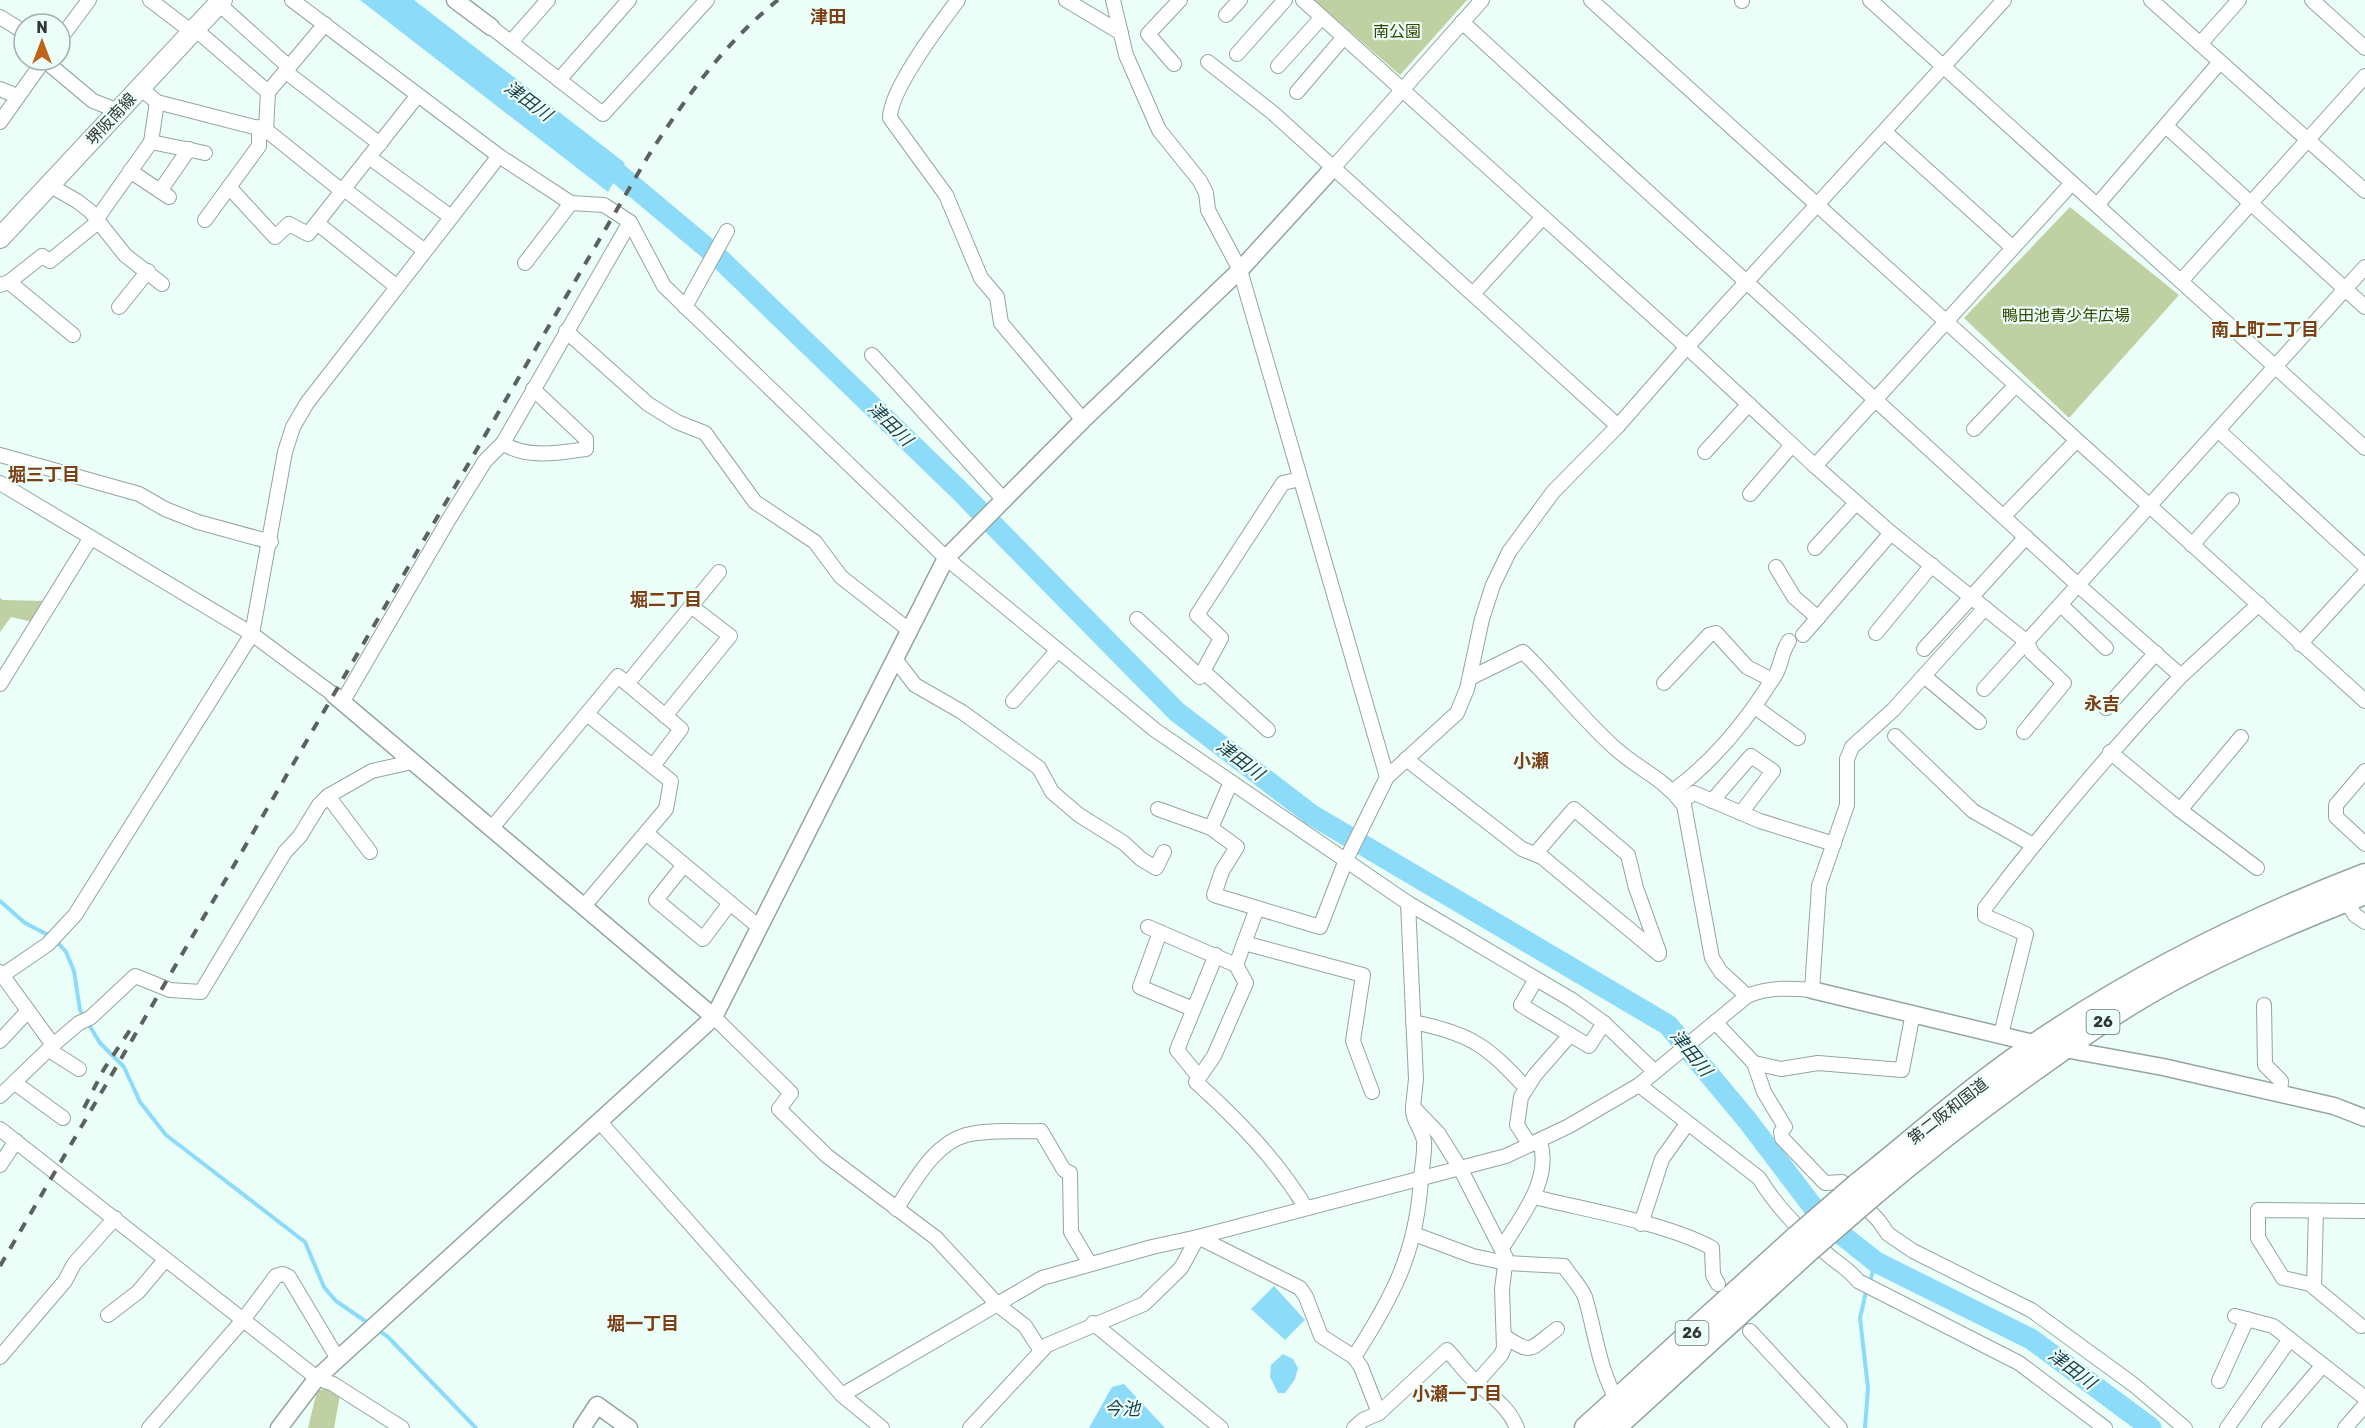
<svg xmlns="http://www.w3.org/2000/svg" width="2365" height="1428" font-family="Rubik,'Noto Sans JP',sans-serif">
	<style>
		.green { fill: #bfd0a3 }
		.water { fill: #8bdbf9 }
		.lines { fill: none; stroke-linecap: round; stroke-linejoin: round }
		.stream { stroke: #8bdbf9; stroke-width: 4 }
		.river { stroke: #8bdbf9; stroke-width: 21 }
		.minor-casing { stroke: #94a59f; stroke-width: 16 }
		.tertiary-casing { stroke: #94a59f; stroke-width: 19 }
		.secondary-casing { stroke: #94a59f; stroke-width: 22 }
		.trunk-casing { stroke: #94a59f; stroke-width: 25 }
		.minor { stroke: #fff; stroke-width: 14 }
		.tertiary { stroke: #fff; stroke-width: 16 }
		.secondary { stroke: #fff; stroke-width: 20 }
		.trunk { stroke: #fff; stroke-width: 22 }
		.rail { stroke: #5a625f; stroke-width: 4; stroke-dasharray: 10 10; stroke-linecap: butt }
		.trunk-bridge-casing { stroke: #94a59f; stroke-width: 25; stroke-linecap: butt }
		.trunk-bridge { stroke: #fff; stroke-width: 22 }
		.labels { text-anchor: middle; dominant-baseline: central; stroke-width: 4.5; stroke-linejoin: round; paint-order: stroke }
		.shield { fill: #ecfef8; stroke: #68726f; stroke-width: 1.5 }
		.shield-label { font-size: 15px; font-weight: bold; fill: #303634 }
		.park-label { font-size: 16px; fill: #344700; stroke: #ecfef8 }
		.street-label { font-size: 16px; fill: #303634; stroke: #ecfef8 }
		.neighbourhood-label { font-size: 18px; font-weight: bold; fill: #7d4016; stroke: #ecfef8 }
		.water-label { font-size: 18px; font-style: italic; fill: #193e4b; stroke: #ecfef8 }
	</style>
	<rect width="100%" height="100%" fill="#ecfef8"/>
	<!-- green -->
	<g class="green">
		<path d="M 1314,0 L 1467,0 L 1400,75 Z"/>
		<path d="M 2070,207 L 2179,295 L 2069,418 L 1964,318 Z"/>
		<path d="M 0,598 L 3,600 L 46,601 L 33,622 L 11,617 L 0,632 Z"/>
		<path d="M 327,1388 L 340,1395 L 334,1428 L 308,1428 L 317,1391 Z"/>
	</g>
	<!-- water -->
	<g class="water">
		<path d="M 360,0 L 414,0 L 625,163 L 608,192 Z"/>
		<path d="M 1274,1286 L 1305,1320 L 1285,1340 L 1251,1309 Z"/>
		<path d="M 1283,1354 L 1293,1359 L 1298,1368 L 1295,1379 L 1285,1393 L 1278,1393 L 1270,1377 L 1271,1365 Z"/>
		<path d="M 1124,1384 L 1165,1428 L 1089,1428 L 1112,1387 Z"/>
	</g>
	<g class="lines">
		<!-- stream -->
		<g class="stream">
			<path d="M 0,901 L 25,923 L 54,938 L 66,952 L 74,971 L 80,1010 L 100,1043 L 124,1067 L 140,1102 L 166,1135 L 305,1242 L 324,1287 L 336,1301 L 368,1323"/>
			<path d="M 1871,1278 L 1876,1262"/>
			<path d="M 377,1329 L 388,1337 L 476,1428"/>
			<path d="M 1865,1428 L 1868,1388 L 1860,1318 L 1866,1292"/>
		</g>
		<!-- river -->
		<path class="river" d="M 596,155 L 719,258 L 959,490 L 1177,712 L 1312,815 L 1668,1025 L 1747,1120 L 1823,1220 L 1876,1262 L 2031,1339 L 2151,1428"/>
		<defs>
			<g id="minor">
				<path d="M 150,0 L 192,32"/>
				<path d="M 292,0 L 499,156 L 571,203 L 604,205 L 630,222 L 664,286 L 946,558 L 1155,730 L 1408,903 L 1572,1000 L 1604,1023 L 1654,1071"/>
				<path d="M 958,0 C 940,24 890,89 890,118 L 946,195 L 981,278 L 997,297 L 1001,323 L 1083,420"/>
				<path d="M 1066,0 L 1121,33"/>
				<path d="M 1113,0 L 1126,55 L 1159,130 L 1200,181 L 1206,193 L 1208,210 L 1240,270 L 1387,777 L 1346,860 L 1320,927 L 1257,908 L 1236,965"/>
				<path d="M 1303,0 L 1687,347 L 1815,466 L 1891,533 L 2027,642 L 2032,653 L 2064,683 L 2024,732"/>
				<path d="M 1591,0 L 2365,701"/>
				<path d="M 1870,0 L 2365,448"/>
				<path d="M 2151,0 L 2365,191"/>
				<path d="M 2312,0 L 2365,48"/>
				<path d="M 1742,1 L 1742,0"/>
				<path d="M 219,4 L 289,67"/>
				<path d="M 1226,15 L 1240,0"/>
				<path d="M 0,17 L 24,32"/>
				<path d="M 1462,22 L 2078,585 L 2181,676 L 2259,604"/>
				<path d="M 491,27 L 603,114 L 707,0"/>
				<path d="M 195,29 L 268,92"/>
				<path d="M 60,39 L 89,0"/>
				<path d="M 511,42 L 548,0"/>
				<path d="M 2200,44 L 2239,0"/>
				<path d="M 1237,54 L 1285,0"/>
				<path d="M 44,60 L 93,101 L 119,111"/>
				<path d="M 1208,62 L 1273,113 L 1618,426"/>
				<path d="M 1174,64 L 1148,34 L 1180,0"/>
				<path d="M 1278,66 L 1322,17"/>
				<path d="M 286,72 L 380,144"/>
				<path d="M 559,80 L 629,0"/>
				<path d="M 140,88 L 157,102 L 266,130 L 342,191"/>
				<path d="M 0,89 L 17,96"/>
				<path d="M 1297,92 L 1344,37"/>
				<path d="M 0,122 L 44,60"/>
				<path d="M 2167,127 L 2365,307"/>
				<path d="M 266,130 L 268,92 L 325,24"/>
				<path d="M 1885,132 L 2012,247"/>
				<path d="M 151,142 L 205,153"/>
				<path d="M 369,157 L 451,217"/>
				<path d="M 1333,168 L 1482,0"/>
				<path d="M 130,171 L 169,197"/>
				<path d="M 49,185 L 77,201 L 90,211 L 125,255 L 162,284"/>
				<path d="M 229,187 L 275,237 L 289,224 L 308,234 L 418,95"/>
				<path d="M 344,189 L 425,251"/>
				<path d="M 160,191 L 189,149"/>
				<path d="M 2098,204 L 2220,62"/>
				<path d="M 96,220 L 151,142 L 157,102"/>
				<path d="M 205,220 L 259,146 L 259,127"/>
				<path d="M 317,223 L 397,287"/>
				<path d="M 525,263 L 571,203"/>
				<path d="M 2181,281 L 2365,76"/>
				<path d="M 9,282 L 73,335"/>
				<path d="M 0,285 L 9,282 L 42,256 L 50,261 L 98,222"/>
				<path d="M 1473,294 L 1543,217"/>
				<path d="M 119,307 L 148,271"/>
				<path d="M 685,307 L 727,231"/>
				<path d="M 566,331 L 648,404 L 677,422 L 705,433 L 755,502 L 815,542 L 841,577 L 909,630"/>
				<path d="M 872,355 L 1004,500"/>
				<path d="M 1974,429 L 2015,386"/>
				<path d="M 2219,431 L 2365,566"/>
				<path d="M 503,443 C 525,459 560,453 586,449 L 586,439 L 533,389"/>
				<path d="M 1705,452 L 1749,404"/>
				<path d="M 0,455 L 139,494 L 165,509 L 198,522 L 271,542"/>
				<path d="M 1815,466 L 2072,183"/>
				<path d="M 0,483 L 252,634 L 334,695"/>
				<path d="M 1750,494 L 1792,445"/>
				<path d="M 2004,516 L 2076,441"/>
				<path d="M 2192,545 L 2232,500"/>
				<path d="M 1815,548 L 1856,503"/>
				<path d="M 1776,567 L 1794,597 L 1818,618"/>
				<path d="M 2061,605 L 2106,648"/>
				<path d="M 1137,619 L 1200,677 L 1221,638 L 1197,615 L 1283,483 L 1300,479"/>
				<path d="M 1876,633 L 1932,565"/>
				<path d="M 1803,635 L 1891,533"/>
				<path d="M 2300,644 L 2365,573"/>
				<path d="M 1924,649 L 2026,537"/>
				<path d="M 895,659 L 915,685 L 962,712 L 1039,768 L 1052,792 L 1079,815 L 1124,843 L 1141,859 L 1156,868 L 1164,852"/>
				<path d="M 1203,671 L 1268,730"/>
				<path d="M 1924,676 L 1979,722"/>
				<path d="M 1470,678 L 1523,652 C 1555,683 1582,719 1616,749 C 1641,771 1662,777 1684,805 L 1712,958 L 1721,972 L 1747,996"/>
				<path d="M 1772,680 C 1782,668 1780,654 1789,641"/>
				<path d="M 1664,683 L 1709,635 L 1716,633 L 1747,667 L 1772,680 C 1745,723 1714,761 1673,791"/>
				<path d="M 0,684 L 90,539"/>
				<path d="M 627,684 L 719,572"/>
				<path d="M 1984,689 L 2365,267"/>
				<path d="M 343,701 L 449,519 L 485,461 L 503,443 L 630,222"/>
				<path d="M 1013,701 L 1058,650"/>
				<path d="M 1755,707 L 1798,738"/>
				<path d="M 2106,708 L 2156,653"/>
				<path d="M 665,716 L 730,636 L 691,606"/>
				<path d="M 1895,736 L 1973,811 L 2033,845"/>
				<path d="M 2110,752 L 2180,810 L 2257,868"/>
				<path d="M 1406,759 L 1522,849 L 1542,857 L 1659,954"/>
				<path d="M 2365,771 L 2336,805 L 2336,817 L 2365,844"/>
				<path d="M 1387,777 L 1457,713 L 1467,689 L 1482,619 L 1493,585 L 1509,552 L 1553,492 L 1618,426 L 1687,347 L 2004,0"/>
				<path d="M 328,796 L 370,852"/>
				<path d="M 1712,801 L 1751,756 L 1773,771 L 1741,813"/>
				<path d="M 1681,802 L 1694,793 L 1760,821 L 1834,844"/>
				<path d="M 1158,809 L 1211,828 L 1237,847 L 1222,871 L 1214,895 L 1257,908"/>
				<path d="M 2180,810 L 2241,737"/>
				<path d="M 1211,828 L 1231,782"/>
				<path d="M 491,829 L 618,676 L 681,729 L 653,766"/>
				<path d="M 646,833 L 759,927"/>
				<path d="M 1535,854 L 1574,809 L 1628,855 L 1636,888 L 1659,952"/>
				<path d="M 684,865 L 656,900 L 703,939 L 730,903"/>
				<path d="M 2346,901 L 2355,915 L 2365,922"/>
				<path d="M 1408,903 L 1416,1079 L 1413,1107 L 1438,1133 L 1460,1168 L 1506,1258 L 1502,1289 L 1504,1348 L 1501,1355 L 1476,1383"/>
				<path d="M 584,906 L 666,809 L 671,781 L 587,714"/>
				<path d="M 1148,927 L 1236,965 L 1246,983 L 1214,1056 L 1196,1082 C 1238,1120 1276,1159 1306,1208"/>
				<path d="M 1160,932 L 1140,987 L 1193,1009"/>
				<path d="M 1244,943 L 1363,975 L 1353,1041 L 1372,1092"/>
				<path d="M 0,972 L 53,1045"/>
				<path d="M 0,977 L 48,944 L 75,915 L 252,634 L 285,452 L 293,427 L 307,403 L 499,156"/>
				<path d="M 1536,979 L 1521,1005 L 1589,1046 L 1604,1023"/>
				<path d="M 2264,1005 L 2265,1065 L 2281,1081 L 2280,1094"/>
				<path d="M 714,1017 L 791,1093 L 779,1109 L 827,1156 L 936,1238 L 998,1305 L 1025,1326 L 1041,1351"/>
				<path d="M 1413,1022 C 1472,1034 1487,1046 1526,1088"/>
				<path d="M 1715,1022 L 1754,1063 L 1764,1092 L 1785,1127 L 1781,1132 L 1782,1138 L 1825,1183 L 1842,1182 L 1879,1221 L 1888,1234 L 1913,1251 L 2031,1310 L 2134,1385 L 2185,1428"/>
				<path d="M 2001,1034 L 2026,934 L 1985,916 L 1985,908 C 2046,827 2112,750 2181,676"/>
				<path d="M 0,1041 L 27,1012"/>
				<path d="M 49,1050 L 79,1069"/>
				<path d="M 1754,1063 L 1781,1069 L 1818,1063 L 1902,1070 L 1913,1013"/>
				<path d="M 1199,1077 L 1177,1050 L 1216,955"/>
				<path d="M 15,1083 L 63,1118"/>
				<path d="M 1639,1085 L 1759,1178 C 1777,1208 1801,1231 1827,1254 C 1838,1264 1849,1269 1858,1281 L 2019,1363 L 2105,1428"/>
				<path d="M 0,1096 L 53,1045 L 79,1023 L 90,1018 L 135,976 L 170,990 L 201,992 L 285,852 L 300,836 L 319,805 L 328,796 L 372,771 L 412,762"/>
				<path d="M 599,1121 L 842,1395 L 882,1428"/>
				<path d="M 0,1129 L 317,1378 L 333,1384 L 402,1428"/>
				<path d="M 1530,1145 L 1517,1125 L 1521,1097 L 1535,1075 L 1570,1035"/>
				<path d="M 0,1165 L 16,1141"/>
				<path d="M 1534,1197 C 1586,1210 1666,1223 1712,1248 L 1713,1275 L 1718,1284"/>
				<path d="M 896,1209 C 914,1183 933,1144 966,1135 C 989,1129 1017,1132 1041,1131 L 1064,1170 L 1070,1173 L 1071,1232 L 1090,1264"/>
				<path d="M 1641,1224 L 1662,1159 L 1687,1124"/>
				<path d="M 1414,1234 L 1473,1256 L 1506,1263 L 1564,1266 C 1570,1276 1581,1287 1585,1297 C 1595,1330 1599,1370 1617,1400"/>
				<path d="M 1198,1237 L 1300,1288 L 1306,1297 L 1321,1336 L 1354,1357 L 1361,1367 L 1379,1413"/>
				<path d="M 1502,1248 C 1521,1216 1552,1181 1540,1141"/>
				<path d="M 2314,1287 L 2316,1211"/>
				<path d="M 108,1315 L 138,1292 L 165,1260"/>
				<path d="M 2235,1316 L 2273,1326 L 2365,1398"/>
				<path d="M 1093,1323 L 1221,1428"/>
				<path d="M 2361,1326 L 2310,1284 L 2283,1278 L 2258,1238 L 2258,1210 L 2365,1211"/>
				<path d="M 1750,1331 L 1840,1428"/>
				<path d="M 1504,1336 C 1534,1356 1529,1349 1557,1329"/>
				<path d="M 0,1357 L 65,1281 L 74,1264 L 115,1218"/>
				<path d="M 1354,1357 C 1393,1297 1417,1251 1421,1178 C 1422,1166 1425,1152 1424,1141 C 1422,1128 1412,1121 1413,1107"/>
				<path d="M 2219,1381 L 2247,1319"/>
				<path d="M 842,1395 L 1042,1278 L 1152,1247 L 1198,1237 L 1506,1156 L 1569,1126 L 1639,1085 L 1747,996 C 1769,987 1788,988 1812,990 L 1819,886 L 1847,805 L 1847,759 L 1852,747 L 1893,710 L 1985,608"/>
				<path d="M 149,1428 L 243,1320 L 276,1276 L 283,1274 L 289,1277 L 338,1359"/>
				<path d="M 970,1428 L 1047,1345 L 1144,1304 L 1181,1268 L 1198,1237"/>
				<path d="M 1354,1428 L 1363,1420 L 1379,1413 L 1447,1350 C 1457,1360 1465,1373 1476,1382 C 1493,1398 1508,1406 1517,1428"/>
				<path d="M 2227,1428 L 2290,1339"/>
				<path d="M 2269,1428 L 2323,1365"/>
				<path d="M 2345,1428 L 2365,1405"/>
			</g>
			<g id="tertiary">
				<path d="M 455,0 L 491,27"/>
				<path d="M 334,695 L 714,1017"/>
				<path d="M 1812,990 L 2037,1044 L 2163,1067 L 2334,1106 L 2365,1118"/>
				<path d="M 279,1428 L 317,1378 L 714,1017 L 946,558 L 1083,420 L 1240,270 L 1333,168"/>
				<path d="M 582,1428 L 597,1405 L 629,1428"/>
			</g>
			<path id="secondary" d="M 0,238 L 222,0"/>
			<g id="trunk">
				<path d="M 1857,1185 C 1908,1145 1956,1101 2009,1063 C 2118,985 2240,923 2365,875"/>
				<path d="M 1869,1198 C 1945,1133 2025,1074 2108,1018 C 2182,968 2282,925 2365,893"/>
				<path d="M 1586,1428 L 1797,1237"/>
				<path d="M 1614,1428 L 1809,1250"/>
			</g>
		</defs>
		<!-- minor casing -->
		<use href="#minor" class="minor-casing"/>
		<!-- tertiary casing -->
		<use href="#tertiary" class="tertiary-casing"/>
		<!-- secondary casing -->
		<use href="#secondary" class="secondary-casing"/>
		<!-- trunk casing -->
		<use href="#trunk" class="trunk-casing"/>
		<!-- minor -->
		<use href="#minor" class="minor"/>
		<!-- tertiary -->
		<use href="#tertiary" class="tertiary"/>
		<!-- secondary -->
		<use href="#secondary" class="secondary"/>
		<!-- trunk -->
		<use href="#trunk" class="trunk"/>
		<!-- rail -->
		<g class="rail">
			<path d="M 84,1108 L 104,1069 L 130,1030"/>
			<path d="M 0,1266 L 647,158 C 684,100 724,43 778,0"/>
		</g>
		<defs>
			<g id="trunk-bridge">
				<path d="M 1797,1237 L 1857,1185"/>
				<path d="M 1809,1250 L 1869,1198"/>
			</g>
		</defs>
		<!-- trunk-bridge casing -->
		<use href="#trunk-bridge" class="trunk-bridge-casing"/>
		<!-- trunk-bridge -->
		<use href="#trunk-bridge" class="trunk-bridge"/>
	</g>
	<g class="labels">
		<!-- shield labels -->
		<g class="shield">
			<rect x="2086.5" y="1010" width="33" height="24" rx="4.5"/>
			<rect x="1675.5" y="1321" width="33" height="24" rx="4.5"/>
		</g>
		<g class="shield-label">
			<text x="2103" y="1022">26</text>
			<text x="1692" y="1333">26</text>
		</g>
		<!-- park labels -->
		<g class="park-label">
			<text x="1397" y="31">南公園</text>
			<text x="2066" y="315">鴨田池青少年広場</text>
		</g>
		<!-- street labels -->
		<g class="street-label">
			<text transform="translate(111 119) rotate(-47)">堺阪南線</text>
			<text transform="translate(1948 1111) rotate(-38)">第二阪和国道</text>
		</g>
		<!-- neighbourhood labels -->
		<g class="neighbourhood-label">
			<text x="828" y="17">津田</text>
			<text x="2265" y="330">南上町二丁目</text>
			<text x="44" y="475">堀三丁目</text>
			<text x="666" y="600">堀二丁目</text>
			<text x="2102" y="704">永吉</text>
			<text x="1531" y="761">小瀬</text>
			<text x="643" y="1324">堀一丁目</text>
			<text x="1457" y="1394">小瀬一丁目</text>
		</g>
		<!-- water labels -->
		<g class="water-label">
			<text transform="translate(528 101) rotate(36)">津田川</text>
			<text transform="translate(890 424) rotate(44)">津田川</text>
			<text transform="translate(1240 760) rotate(37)">津田川</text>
			<text transform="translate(1691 1053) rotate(51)">津田川</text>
			<text transform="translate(2072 1369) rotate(37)">津田川</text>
			<text x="1122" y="1409">今池</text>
		</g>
	</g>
	<!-- north arrow -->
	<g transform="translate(42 42)"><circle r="28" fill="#ecfef8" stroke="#a1aeaa" stroke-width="1.5"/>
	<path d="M0-4.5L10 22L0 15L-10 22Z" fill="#c1621b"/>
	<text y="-9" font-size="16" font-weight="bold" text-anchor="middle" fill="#303634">N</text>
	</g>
</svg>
